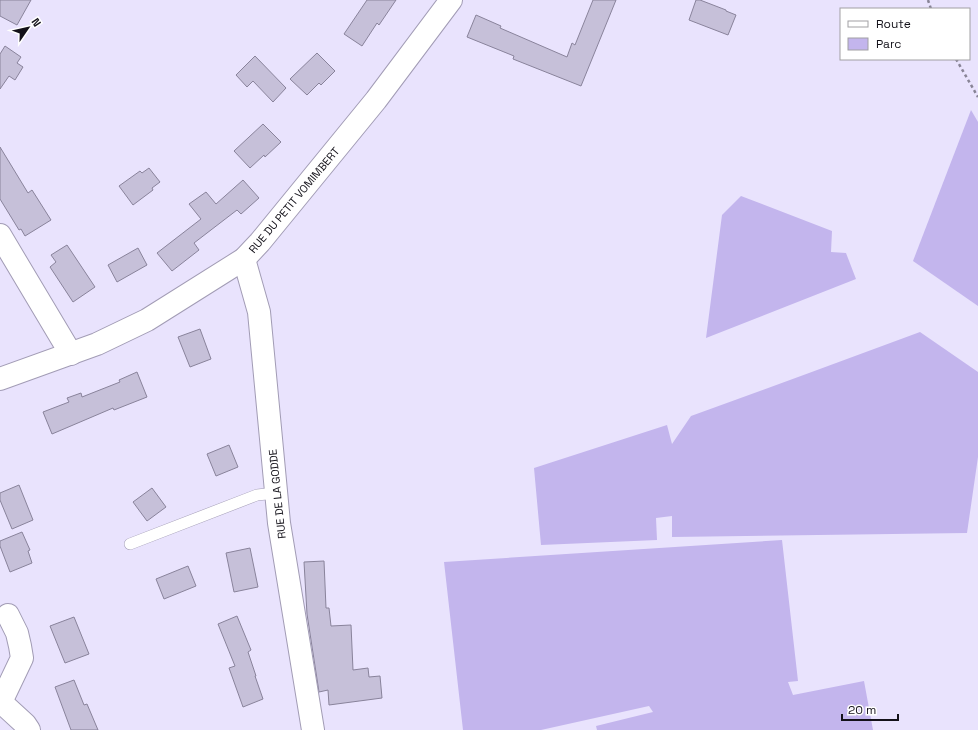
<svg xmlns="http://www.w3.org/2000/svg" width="978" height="730" font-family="'Space Grotesk',sans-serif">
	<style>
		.green { fill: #c3b5ed }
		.building { fill: #c6c0d9; stroke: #89839b }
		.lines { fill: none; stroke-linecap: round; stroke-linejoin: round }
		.lane-casing { stroke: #a29cb5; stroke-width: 12 }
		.street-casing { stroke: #a29cb5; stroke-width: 24 }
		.path { stroke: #888496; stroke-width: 2.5; stroke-dasharray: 3 3; stroke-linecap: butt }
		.lane { stroke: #fff; stroke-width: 11 }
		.street { stroke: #fff; stroke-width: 22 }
		.labels { text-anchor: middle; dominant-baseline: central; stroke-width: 3.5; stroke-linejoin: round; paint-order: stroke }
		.street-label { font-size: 11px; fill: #131119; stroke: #fff }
	</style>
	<rect width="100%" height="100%" fill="#e9e3fd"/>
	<!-- green -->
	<g class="green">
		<path d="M 971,110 L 978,122 L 978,306 L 913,261 Z"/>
		<path d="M 741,196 L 832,231 L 831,252 L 846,253 L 856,279 L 706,338 L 722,215 Z"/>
		<path d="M 920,332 L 978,372 L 978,457 L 967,533 L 672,537 L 672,516 L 656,518 L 657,540 L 541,545 L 534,468 L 667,425 L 672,444 L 691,416 L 809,373 Z"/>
		<path d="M 782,540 L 798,681 L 788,682 L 793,695 L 864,681 L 873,730 L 597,730 L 596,726 L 653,712 L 649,706 L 541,730 L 463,730 L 444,562 Z"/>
	</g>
	<!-- building -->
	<g class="building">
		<path d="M 0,0 L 31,0 L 17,25 L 0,16 Z"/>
		<path d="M 367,0 L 396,0 L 379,25 L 377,23 L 362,46 L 344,34 Z"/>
		<path d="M 593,0 L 616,0 L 581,86 L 513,59 L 514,56 L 467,37 L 476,15 L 501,26 L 500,28 L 567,57 L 572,43 L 575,45 Z"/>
		<path d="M 696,0 L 700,0 L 726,10 L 726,11 L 736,15 L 728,35 L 689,20 Z"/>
		<path d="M 5,46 L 21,57 L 17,63 L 23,67 L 15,80 L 9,76 L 0,89 L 0,54 Z"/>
		<path d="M 317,53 L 335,71 L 321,85 L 319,83 L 307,95 L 290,79 Z"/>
		<path d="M 255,56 L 286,88 L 273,102 L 253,81 L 247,87 L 236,75 Z"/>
		<path d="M 263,124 L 281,142 L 265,157 L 264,155 L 250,168 L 234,151 Z"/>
		<path d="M 0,147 L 28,193 L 32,190 L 51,220 L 25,236 L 21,229 L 19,230 L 0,199 Z"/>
		<path d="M 149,168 L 160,182 L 152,188 L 153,190 L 133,205 L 119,186 L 140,171 L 142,173 Z"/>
		<path d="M 243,180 L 259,198 L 241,214 L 237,210 L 194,243 L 199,250 L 172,271 L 157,253 L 201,219 L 189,204 L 206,192 L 216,204 Z"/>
		<path d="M 67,245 L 95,287 L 73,302 L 50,267 L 56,262 L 51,255 Z"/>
		<path d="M 138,248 L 147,265 L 117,282 L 108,265 Z"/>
		<path d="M 200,329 L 211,359 L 190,367 L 178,337 Z"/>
		<path d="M 137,372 L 147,397 L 114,410 L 113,408 L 52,434 L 43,412 L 69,402 L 67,398 L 81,393 L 82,397 L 120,382 L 119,380 Z"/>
		<path d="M 229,445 L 238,467 L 216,476 L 207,454 Z"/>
		<path d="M 19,485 L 33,520 L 12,529 L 0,500 L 0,493 Z"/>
		<path d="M 152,488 L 166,507 L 147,521 L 133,502 Z"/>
		<path d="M 22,532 L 30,550 L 28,551 L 32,563 L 10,572 L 0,546 L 0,541 Z"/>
		<path d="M 250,548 L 258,587 L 234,592 L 226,553 Z"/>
		<path d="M 324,561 L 326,608 L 329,608 L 331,626 L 351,625 L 353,670 L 368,668 L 369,677 L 380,676 L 382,698 L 329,705 L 328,690 L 319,692 L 307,614 L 304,562 Z"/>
		<path d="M 188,566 L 196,586 L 164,599 L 156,579 Z"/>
		<path d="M 237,616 L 251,650 L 248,652 L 256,676 L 255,676 L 263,699 L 243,707 L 229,668 L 235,666 L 218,624 Z"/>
		<path d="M 74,617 L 89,654 L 65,663 L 50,626 Z"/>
		<path d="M 74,680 L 84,705 L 87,704 L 98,730 L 71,730 L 55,687 Z"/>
	</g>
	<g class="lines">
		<defs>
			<path id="lane" d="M 130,544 L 257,495 L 276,493"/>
			<g id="street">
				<path d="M 0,235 L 71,354"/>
				<path d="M 244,259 L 259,312 L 279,523 L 313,730"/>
				<path d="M 0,379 L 97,344 L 147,320 L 244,259 L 260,242 L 376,100 L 451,0"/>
				<path d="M 0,702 L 1,702 L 25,724 L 29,730"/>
				<path d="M 1,702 L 22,658 L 20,646 L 17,633 L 8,615"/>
			</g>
		</defs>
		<!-- lane casing -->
		<use href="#lane" class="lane-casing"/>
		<!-- street casing -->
		<use href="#street" class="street-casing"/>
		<!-- path -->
		<g class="path">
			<path d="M 928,0 L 931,9"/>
			<path d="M 956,59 L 978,97"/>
		</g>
		<!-- lane -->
		<use href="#lane" class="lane"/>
		<!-- street -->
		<use href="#street" class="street"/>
	</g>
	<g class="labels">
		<!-- street labels -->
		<g class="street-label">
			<text transform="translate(294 200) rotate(-50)">RUE DU PETIT VOMIMBERT</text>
			<text transform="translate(277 494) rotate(-96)">RUE DE LA GODDE</text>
		</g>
	</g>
	<!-- legend -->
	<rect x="840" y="8" width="130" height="52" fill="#ffffff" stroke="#a1a0a3"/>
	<rect x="848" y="21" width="20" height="6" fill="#ffffff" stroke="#a1a0a3"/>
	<text x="876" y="28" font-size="12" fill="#131119">Route</text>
	<rect x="848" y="38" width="20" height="12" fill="#c3b5ed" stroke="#a1a0a3"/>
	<text x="876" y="48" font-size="12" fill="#131119">Parc</text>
	<!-- north arrow -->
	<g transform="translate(28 28) rotate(56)" stroke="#ffffff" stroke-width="3" paint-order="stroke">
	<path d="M0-3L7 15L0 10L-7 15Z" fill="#131119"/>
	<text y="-6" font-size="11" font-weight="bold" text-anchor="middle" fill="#131119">N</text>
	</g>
	<!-- scale -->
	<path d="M842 714v6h56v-6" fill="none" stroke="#131119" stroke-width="2"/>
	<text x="848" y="714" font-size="12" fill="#131119" stroke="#ffffff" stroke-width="3" paint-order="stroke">20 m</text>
</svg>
